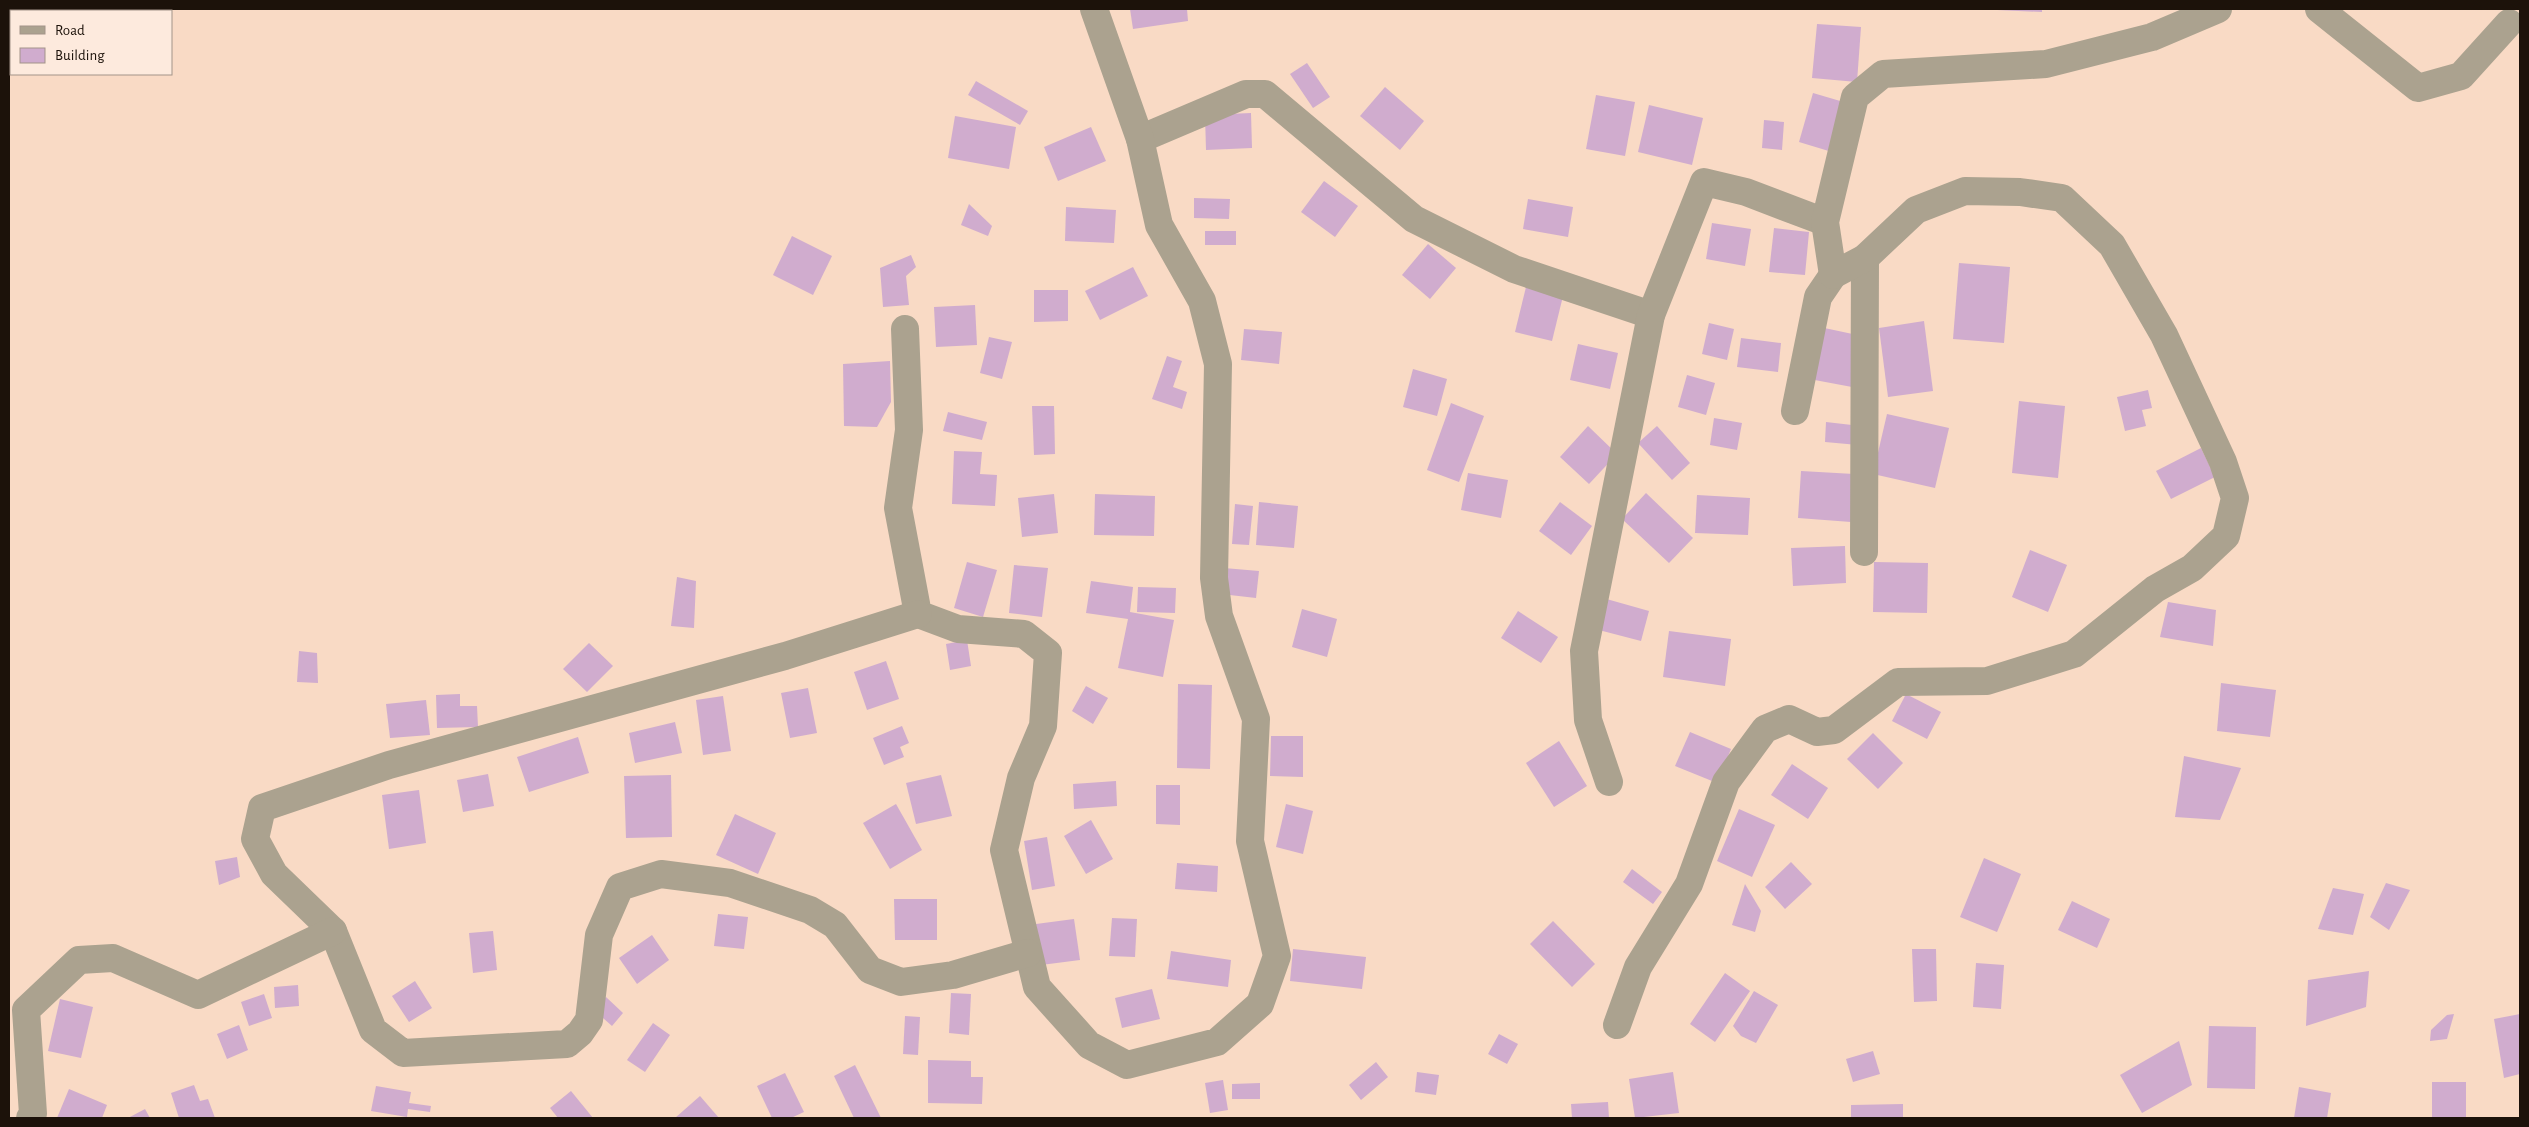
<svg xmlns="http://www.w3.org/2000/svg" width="2529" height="1127" font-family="'Alegreya Sans',sans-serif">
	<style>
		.building { fill: #d0acce }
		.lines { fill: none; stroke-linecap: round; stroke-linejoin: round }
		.minor { stroke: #aba28f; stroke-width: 28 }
	</style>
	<rect width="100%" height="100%" fill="#f9dac5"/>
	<!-- building -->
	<g class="building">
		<path d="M 1130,9 L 1187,9 L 1188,21 L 1133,29 Z"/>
		<path d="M 1997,9 L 2042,9 L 2042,12 L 1997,10 Z"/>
		<path d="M 1817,24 L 1861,27 L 1857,82 L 1812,78 Z"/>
		<path d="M 1307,63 L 1330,97 L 1313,108 L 1290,74 Z"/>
		<path d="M 976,81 L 1028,111 L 1020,125 L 968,95 Z"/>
		<path d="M 1385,87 L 1424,121 L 1400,150 L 1360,116 Z"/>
		<path d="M 1813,93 L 1847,103 L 1832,152 L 1799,142 Z"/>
		<path d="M 1596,95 L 1635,102 L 1625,156 L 1586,149 Z"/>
		<path d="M 1649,105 L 1703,118 L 1692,165 L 1638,152 Z"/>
		<path d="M 1251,113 L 1252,148 L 1206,150 L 1205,115 Z"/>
		<path d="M 955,116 L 1016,127 L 1009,169 L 948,158 Z"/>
		<path d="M 1764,120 L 1784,122 L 1782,150 L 1762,148 Z"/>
		<path d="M 1091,127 L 1106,161 L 1058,181 L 1044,147 Z"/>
		<path d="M 1324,181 L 1358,206 L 1335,237 L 1301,212 Z"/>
		<path d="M 1194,198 L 1230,199 L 1229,219 L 1194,218 Z"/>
		<path d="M 1528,199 L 1573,207 L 1568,237 L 1523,229 Z"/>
		<path d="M 969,204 L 992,226 L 988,236 L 961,225 Z"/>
		<path d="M 1066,207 L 1116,210 L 1114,243 L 1065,241 Z"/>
		<path d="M 1712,223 L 1751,229 L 1745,266 L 1706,259 Z"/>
		<path d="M 1774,228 L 1809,232 L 1805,275 L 1769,272 Z"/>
		<rect x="1205" y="231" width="31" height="14"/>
		<path d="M 792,236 L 832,256 L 813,295 L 773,275 Z"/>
		<path d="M 1428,244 L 1456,268 L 1430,299 L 1402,275 Z"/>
		<path d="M 911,255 L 916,267 L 906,276 L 909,305 L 883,307 L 880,268 Z"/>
		<path d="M 1959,263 L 2010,267 L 2004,343 L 1953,339 Z"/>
		<path d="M 1133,267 L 1148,296 L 1100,320 L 1085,291 Z"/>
		<path d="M 1527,283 L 1564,292 L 1552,341 L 1515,332 Z"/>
		<path d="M 1034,290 L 1068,290 L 1068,321 L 1034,322 Z"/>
		<path d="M 975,305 L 977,345 L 936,347 L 934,307 Z"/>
		<path d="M 1924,321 L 1933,391 L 1888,397 L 1879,328 Z"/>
		<path d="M 1709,323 L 1734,329 L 1727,360 L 1702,354 Z"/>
		<path d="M 1815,326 L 1862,336 L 1852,387 L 1804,378 Z"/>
		<path d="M 1244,329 L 1282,332 L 1279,364 L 1241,360 Z"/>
		<path d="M 989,337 L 1012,342 L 1002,379 L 980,373 Z"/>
		<path d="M 1741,338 L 1781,343 L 1778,372 L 1737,367 Z"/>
		<path d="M 1578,344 L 1618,353 L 1610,389 L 1570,380 Z"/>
		<path d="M 1167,356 L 1182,361 L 1173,387 L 1187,392 L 1182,409 L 1152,399 Z"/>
		<path d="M 890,361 L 891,402 L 877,427 L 844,426 L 843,364 Z"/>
		<path d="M 1413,369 L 1447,379 L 1437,416 L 1403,407 Z"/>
		<path d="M 1687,375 L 1715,383 L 1706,415 L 1678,407 Z"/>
		<path d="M 2148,390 L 2152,408 L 2142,410 L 2146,426 L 2125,431 L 2117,397 Z"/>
		<path d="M 2019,401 L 2065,406 L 2058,478 L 2012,473 Z"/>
		<path d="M 1451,403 L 1484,416 L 1459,482 L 1427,470 Z"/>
		<path d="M 1032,406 L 1054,406 L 1055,454 L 1034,455 Z"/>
		<path d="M 948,412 L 987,422 L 982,440 L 943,431 Z"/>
		<path d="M 1887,414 L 1949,428 L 1935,488 L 1873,474 Z"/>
		<path d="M 1714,418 L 1742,423 L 1737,450 L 1710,445 Z"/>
		<path d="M 1826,422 L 1852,425 L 1858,445 L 1825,442 Z"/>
		<path d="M 1588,426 L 1617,454 L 1589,484 L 1560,457 Z"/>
		<path d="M 1657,426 L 1690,463 L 1672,480 L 1638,443 Z"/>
		<path d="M 2201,448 L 2215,477 L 2171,499 L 2156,471 Z"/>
		<path d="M 954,451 L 982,452 L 980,474 L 997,475 L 995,506 L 952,504 Z"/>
		<path d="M 1801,471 L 1854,474 L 1851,522 L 1798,518 Z"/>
		<path d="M 1468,473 L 1508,480 L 1501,518 L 1461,510 Z"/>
		<path d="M 1646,493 L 1693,538 L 1669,563 L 1622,519 Z"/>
		<path d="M 1054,494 L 1058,533 L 1022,537 L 1018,498 Z"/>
		<path d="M 1095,494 L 1155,496 L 1154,536 L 1094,535 Z"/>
		<path d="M 1697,495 L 1750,498 L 1748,535 L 1695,533 Z"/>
		<path d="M 1259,502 L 1298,506 L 1294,548 L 1256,545 Z"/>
		<path d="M 1560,502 L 1592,526 L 1571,555 L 1539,531 Z"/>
		<path d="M 1235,504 L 1253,506 L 1249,545 L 1232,544 Z"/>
		<path d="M 1845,546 L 1846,583 L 1793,586 L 1791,548 Z"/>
		<path d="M 2030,550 L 2067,565 L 2048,612 L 2012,597 Z"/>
		<path d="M 967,562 L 997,570 L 983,617 L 954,608 Z"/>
		<path d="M 1874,562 L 1928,563 L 1927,613 L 1873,612 Z"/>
		<path d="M 1014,565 L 1048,568 L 1042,617 L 1009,613 Z"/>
		<path d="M 1224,568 L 1259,571 L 1256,598 L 1221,594 Z"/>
		<path d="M 677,577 L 696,581 L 694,628 L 671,626 Z"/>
		<path d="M 1091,581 L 1133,587 L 1130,612 L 1174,620 L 1163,677 L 1118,668 L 1128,619 L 1086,613 Z"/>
		<path d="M 1138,587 L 1176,588 L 1175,613 L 1137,612 Z"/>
		<path d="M 1603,598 L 1649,611 L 1641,641 L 1595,629 Z"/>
		<path d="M 2168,602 L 2216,610 L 2213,646 L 2160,637 Z"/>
		<path d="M 1302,609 L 1337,619 L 1327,657 L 1292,647 Z"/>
		<path d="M 1518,611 L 1558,637 L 1541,663 L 1501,638 Z"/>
		<path d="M 1669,631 L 1731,639 L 1725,686 L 1663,677 Z"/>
		<path d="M 967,640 L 971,666 L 950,670 L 946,644 Z"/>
		<path d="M 589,643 L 613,666 L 587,692 L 563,669 Z"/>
		<path d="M 299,651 L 317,653 L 318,683 L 297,682 Z"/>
		<path d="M 886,661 L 899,699 L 867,710 L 854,672 Z"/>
		<path d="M 2221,683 L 2276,690 L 2270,737 L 2217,731 Z"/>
		<path d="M 1178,684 L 1212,685 L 1210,769 L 1177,768 Z"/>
		<path d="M 1086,686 L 1108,698 L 1093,724 L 1072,711 Z"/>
		<path d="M 808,688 L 817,733 L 790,738 L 781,693 Z"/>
		<path d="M 460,694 L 460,706 L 477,706 L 478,727 L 437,728 L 436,695 Z"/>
		<path d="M 1906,694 L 1941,712 L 1927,739 L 1892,721 Z"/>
		<path d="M 723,696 L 731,751 L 703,755 L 696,700 Z"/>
		<path d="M 426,700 L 430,735 L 390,738 L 386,704 Z"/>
		<path d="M 675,722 L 682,753 L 635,763 L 629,733 Z"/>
		<path d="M 902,726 L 909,743 L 900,747 L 904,757 L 884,765 L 873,738 Z"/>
		<path d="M 1690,732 L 1731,749 L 1717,783 L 1675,766 Z"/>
		<path d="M 1873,733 L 1903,763 L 1878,789 L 1847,759 Z"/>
		<path d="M 1271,736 L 1303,736 L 1303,777 L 1270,776 Z"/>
		<path d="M 578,737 L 589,773 L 529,792 L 517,757 Z"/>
		<path d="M 1559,741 L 1587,786 L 1554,807 L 1526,763 Z"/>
		<path d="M 2184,756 L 2241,768 L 2220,820 L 2175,817 Z"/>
		<path d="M 1792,764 L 1828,788 L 1808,819 L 1771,795 Z"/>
		<path d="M 488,774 L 494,806 L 463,812 L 457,780 Z"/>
		<path d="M 671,775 L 672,837 L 626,838 L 624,776 Z"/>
		<path d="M 941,775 L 952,816 L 916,824 L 906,783 Z"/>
		<path d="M 1116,781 L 1117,806 L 1074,809 L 1073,784 Z"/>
		<path d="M 1156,785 L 1180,785 L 1180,825 L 1156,824 Z"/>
		<path d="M 419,790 L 426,843 L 389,849 L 382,795 Z"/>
		<path d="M 896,804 L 922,850 L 890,869 L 863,823 Z"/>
		<path d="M 1286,804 L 1313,811 L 1303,854 L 1276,847 Z"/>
		<path d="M 1739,809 L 1775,825 L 1752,877 L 1717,861 Z"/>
		<path d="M 735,814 L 776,833 L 758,874 L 716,855 Z"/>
		<path d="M 1091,820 L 1113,859 L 1086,874 L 1064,836 Z"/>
		<path d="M 1047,837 L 1055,886 L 1032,890 L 1024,841 Z"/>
		<path d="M 237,857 L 240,877 L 219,885 L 215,861 Z"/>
		<path d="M 1984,858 L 2021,874 L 1997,932 L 1960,917 Z"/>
		<path d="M 1791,862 L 1812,884 L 1785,909 L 1765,887 Z"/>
		<path d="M 1177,863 L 1218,866 L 1217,892 L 1175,889 Z"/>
		<path d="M 1632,869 L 1662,892 L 1653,904 L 1623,882 Z"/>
		<path d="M 2386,883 L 2410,890 L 2389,930 L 2370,917 Z"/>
		<path d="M 1745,884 L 1761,911 L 1755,932 L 1732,925 Z"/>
		<path d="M 2333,888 L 2364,894 L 2353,935 L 2318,929 Z"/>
		<path d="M 894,899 L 937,899 L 937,940 L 895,940 Z"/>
		<path d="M 2072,901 L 2110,919 L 2097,948 L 2058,930 Z"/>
		<path d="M 718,914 L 748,917 L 744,949 L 714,946 Z"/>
		<path d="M 1112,918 L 1137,919 L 1135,957 L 1109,956 Z"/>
		<path d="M 1074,919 L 1080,960 L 1041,965 L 1036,924 Z"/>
		<path d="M 1553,921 L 1595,964 L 1572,987 L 1530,944 Z"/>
		<path d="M 493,931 L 497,970 L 473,973 L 469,933 Z"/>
		<path d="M 652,935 L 669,960 L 637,984 L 619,958 Z"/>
		<path d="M 1293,949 L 1366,957 L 1362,989 L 1290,981 Z"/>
		<path d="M 1912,949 L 1936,949 L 1937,1001 L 1914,1002 Z"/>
		<path d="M 1171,951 L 1231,960 L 1228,987 L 1167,979 Z"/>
		<path d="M 1976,963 L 2004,965 L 2001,1009 L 1973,1007 Z"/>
		<path d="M 2369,971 L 2366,1007 L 2306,1026 L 2308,980 Z"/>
		<path d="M 1725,973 L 1750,991 L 1715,1042 L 1690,1024 Z"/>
		<path d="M 415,981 L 432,1008 L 409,1022 L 392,996 Z"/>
		<path d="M 298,985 L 299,1006 L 275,1008 L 274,987 Z"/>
		<path d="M 1152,989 L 1160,1019 L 1122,1028 L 1115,998 Z"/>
		<path d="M 1754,991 L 1778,1005 L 1756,1043 L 1741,1036 L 1733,1026 Z"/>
		<path d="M 951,993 L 971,994 L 969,1035 L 949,1033 Z"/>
		<path d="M 264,994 L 272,1018 L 249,1026 L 241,1002 Z"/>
		<path d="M 606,997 L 623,1013 L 612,1026 L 594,1010 Z"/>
		<path d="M 60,999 L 93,1007 L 81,1058 L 48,1051 Z"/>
		<path d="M 2454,1014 L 2447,1039 L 2430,1041 L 2431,1030 L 2447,1015 Z"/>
		<path d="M 2520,1014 L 2520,1074 L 2504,1078 L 2494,1019 Z"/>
		<path d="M 905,1016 L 920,1017 L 918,1055 L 903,1054 Z"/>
		<path d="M 653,1023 L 670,1035 L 645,1072 L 627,1060 Z"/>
		<path d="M 239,1025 L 248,1050 L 227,1059 L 217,1034 Z"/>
		<path d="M 2209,1026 L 2256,1027 L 2255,1089 L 2207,1088 Z"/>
		<path d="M 1499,1034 L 1518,1044 L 1507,1064 L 1488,1054 Z"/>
		<path d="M 2179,1041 L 2192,1085 L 2142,1113 L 2120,1075 Z"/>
		<path d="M 1873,1051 L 1880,1074 L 1853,1082 L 1846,1059 Z"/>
		<path d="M 928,1060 L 971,1061 L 971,1077 L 983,1077 L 982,1104 L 928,1103 Z"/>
		<path d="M 1376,1062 L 1388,1077 L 1361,1100 L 1349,1085 Z"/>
		<path d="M 855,1065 L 881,1118 L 854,1118 L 834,1076 Z"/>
		<path d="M 1417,1072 L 1439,1075 L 1436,1095 L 1415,1092 Z"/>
		<path d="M 1673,1072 L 1679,1113 L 1635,1118 L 1629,1079 Z"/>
		<path d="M 785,1073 L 804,1112 L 791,1118 L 772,1118 L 757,1086 Z"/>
		<path d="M 1223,1080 L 1228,1110 L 1210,1113 L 1205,1083 Z"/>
		<rect x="2432" y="1082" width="34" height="36"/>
		<path d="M 1260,1083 L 1260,1099 L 1232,1099 L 1232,1084 Z"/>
		<path d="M 194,1085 L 200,1101 L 208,1099 L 215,1118 L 179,1118 L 171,1093 Z"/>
		<path d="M 376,1086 L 411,1092 L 409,1103 L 431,1106 L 430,1112 L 408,1109 L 407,1117 L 371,1111 Z"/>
		<path d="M 2299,1087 L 2331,1093 L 2327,1118 L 2294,1118 Z"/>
		<path d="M 69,1089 L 107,1105 L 102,1118 L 57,1118 Z"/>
		<path d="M 571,1091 L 593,1118 L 558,1118 L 550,1108 Z"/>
		<path d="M 700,1096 L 719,1118 L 675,1118 Z"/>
		<path d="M 1608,1102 L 1609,1118 L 1572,1118 L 1571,1104 Z"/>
		<path d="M 1903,1104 L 1903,1118 L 1851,1118 L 1851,1105 Z"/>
		<path d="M 145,1109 L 150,1118 L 128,1118 Z"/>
	</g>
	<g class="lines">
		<!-- minor -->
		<g class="minor">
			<path d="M 2319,9 L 2418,88 L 2461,76 L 2509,23"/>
			<path d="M 1140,139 L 1246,94 L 1265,94 L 1414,219 L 1514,269 L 1651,315"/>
			<path d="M 905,329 L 909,430 L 898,508 L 918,614 L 958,629 L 1024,634 L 1048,653 L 1043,726 L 1021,778 L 1004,850 L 1037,987 L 1089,1045 L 1127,1065 L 1217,1042 L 1260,1004 L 1277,956 L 1250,841 L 1256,719 L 1219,616 L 1214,578 L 1218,364 L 1202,301 L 1159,225 L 1140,139 L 1094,9"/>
			<path d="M 1795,411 L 1818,297 L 1833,275"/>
			<path d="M 1864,552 L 1865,258"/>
			<path d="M 918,614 L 785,656 L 389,765 L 262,808 L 255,839 L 274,874 L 333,931 L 373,1030 L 403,1053 L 567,1044 L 580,1033 L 589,1020 L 599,935 L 620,887 L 661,874 L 730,883 L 810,910 L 835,925 L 870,970 L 901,982 L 953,975 L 1028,953"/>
			<path d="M 1609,782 L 1588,720 L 1584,651 L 1651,315 L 1704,182 L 1746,192 L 1825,222"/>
			<path d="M 1617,1025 L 1638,967 L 1689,884 L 1726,782 L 1765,729 L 1789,719 L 1817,732 L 1834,730 L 1898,682 L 1987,681 L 2074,654 L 2155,589 L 2192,568 L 2226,536 L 2235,498 L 2223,462 L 2164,335 L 2112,245 L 2062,198 L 2020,192 L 1965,191 L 1916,210 L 1865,258 L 1833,275 L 1825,222 L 1855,97 L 1883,74 L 2046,64 L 2152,37 L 2218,9"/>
			<path d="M 30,1118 L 33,1114 L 26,1010 L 79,960 L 113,958 L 198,995 L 333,931"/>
		</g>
	</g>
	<!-- border -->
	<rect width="2529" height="1127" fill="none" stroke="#1c120a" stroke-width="20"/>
	<!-- legend -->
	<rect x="10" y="10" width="162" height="65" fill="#fdeadd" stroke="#a39489"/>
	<rect x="20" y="26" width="25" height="8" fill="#aba28f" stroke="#a39489"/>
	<text x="55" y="35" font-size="15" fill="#1c120a">Road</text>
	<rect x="20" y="48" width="25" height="15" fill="#d0acce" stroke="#a39489"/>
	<text x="55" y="60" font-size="15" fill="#1c120a">Building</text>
</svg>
